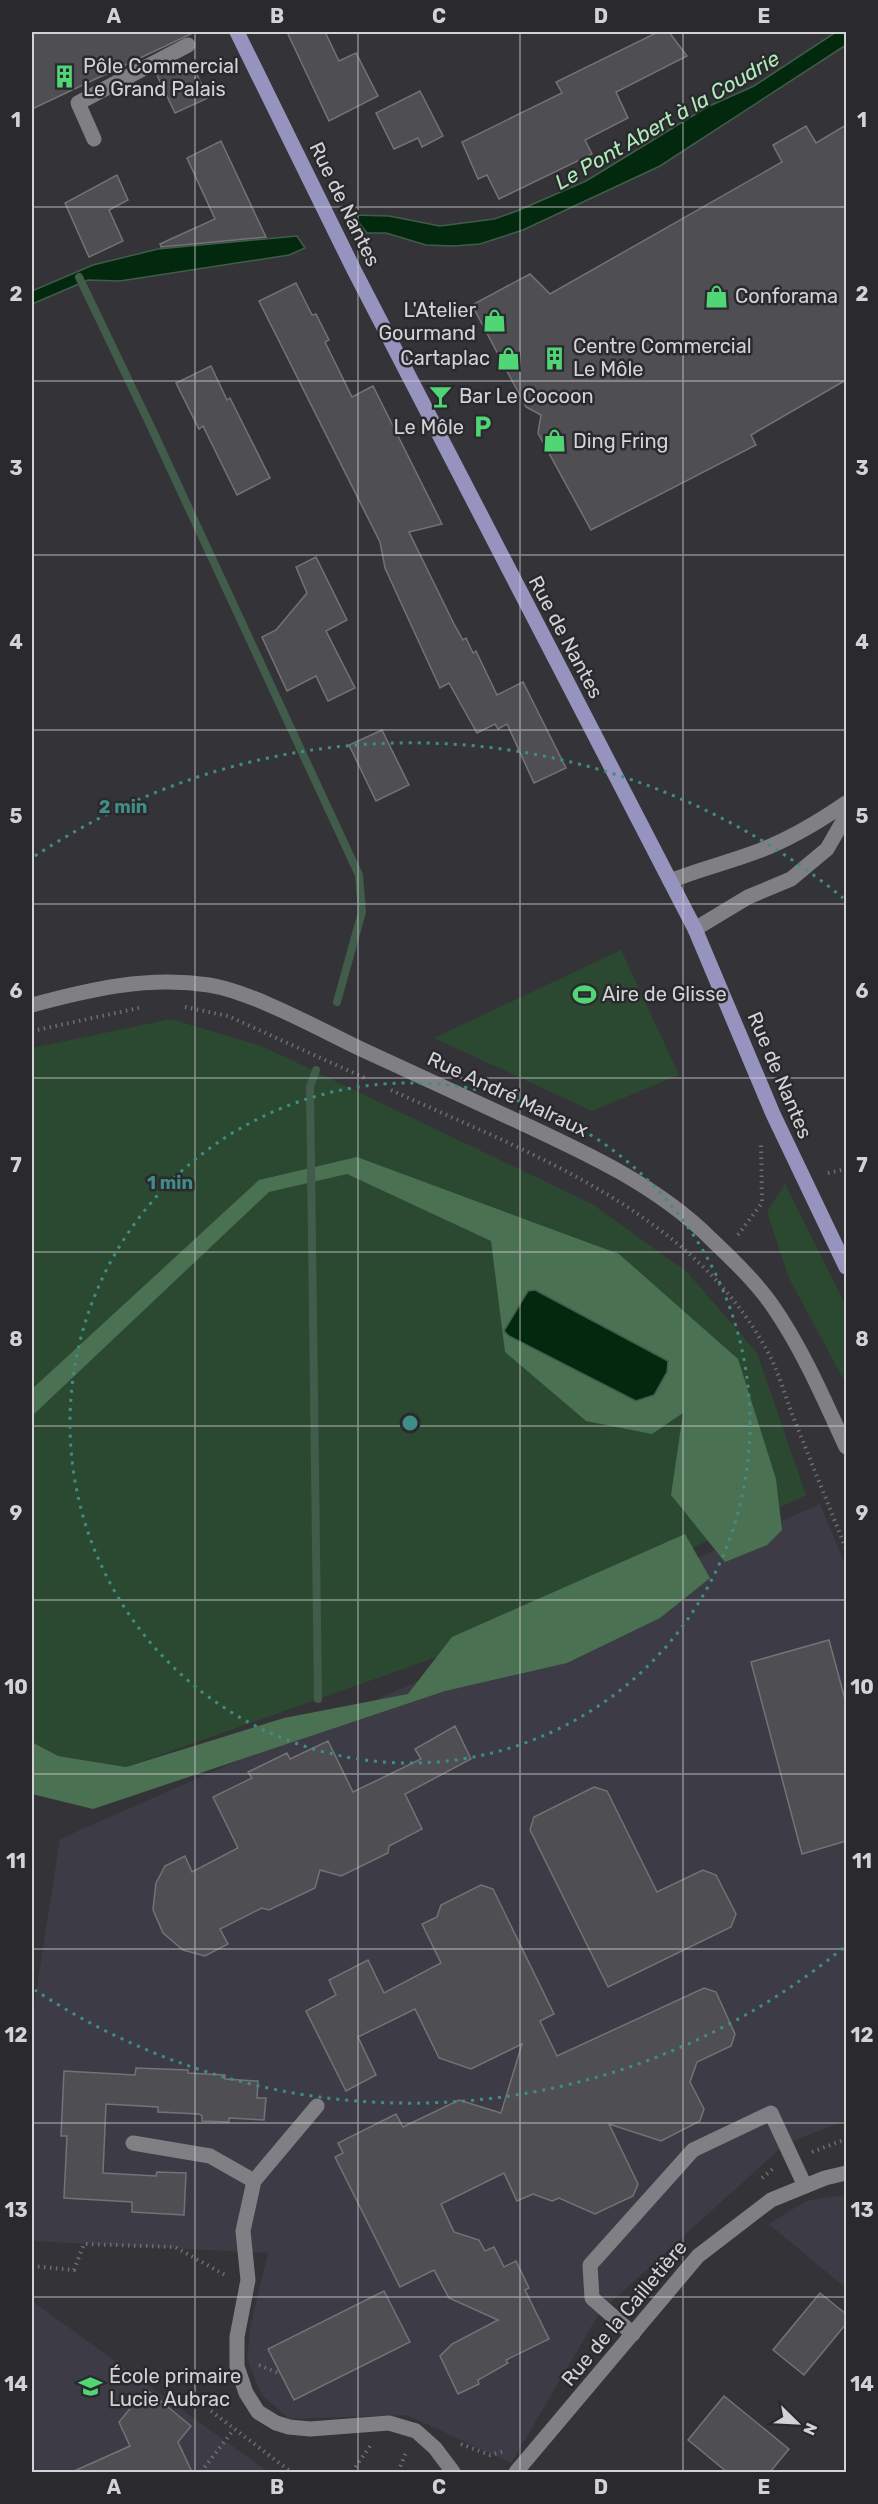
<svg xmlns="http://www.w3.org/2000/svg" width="878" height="2504" font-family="Rubik,sans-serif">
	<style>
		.built { fill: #3d3c46 }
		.green { fill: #2b4830 }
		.forest { fill: #4a7151 }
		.water { fill: #02290e; stroke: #415c4a; stroke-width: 1.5 }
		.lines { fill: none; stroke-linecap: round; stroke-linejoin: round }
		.stream { stroke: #415c4a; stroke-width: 8 }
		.building { fill: #4e4e53; stroke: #737277; stroke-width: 1.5 }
		.path { stroke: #6e6e71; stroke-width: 4; stroke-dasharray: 1.5 4.5; stroke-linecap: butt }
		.minor { stroke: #7f7f84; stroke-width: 15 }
		.major { stroke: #9793bf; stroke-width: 15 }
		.grid { fill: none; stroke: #d3d3d6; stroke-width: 1.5; stroke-opacity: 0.55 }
		.ring { fill: none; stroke: #408d88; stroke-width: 3; stroke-dasharray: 3 6 }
		.labels { text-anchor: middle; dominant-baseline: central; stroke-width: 5; stroke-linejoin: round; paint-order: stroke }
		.poi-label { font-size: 20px; fill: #d3d3d6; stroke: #2a2a2e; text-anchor: start }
		.street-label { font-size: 20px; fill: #d3d3d6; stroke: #2a2a2e }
		.water-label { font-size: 21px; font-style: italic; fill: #adedb8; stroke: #2a2a2e }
		.centre { fill: #408d88; stroke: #2a2a2e; stroke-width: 3 }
		.ring-label { font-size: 18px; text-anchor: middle; font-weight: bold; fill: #408d88; stroke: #2a2a2e; stroke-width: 5; stroke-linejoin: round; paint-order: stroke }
		.neatline { fill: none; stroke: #d3d3d6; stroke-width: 2 }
		.grid-label { font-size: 20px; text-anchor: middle; font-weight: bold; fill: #d3d3d6 }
	</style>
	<rect width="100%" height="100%" fill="#343438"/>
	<!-- built -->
	<g class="built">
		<path d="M 820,1504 L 846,1566 L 846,2120 L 785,2144 L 600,2312 L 511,2463 L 407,2415 L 289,2419 L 261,2394 L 247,2358 L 251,2324 L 268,2253 L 32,2241 L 32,2020 L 60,1839 Z"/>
		<path d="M 846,2195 L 846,2288 L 769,2224 L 806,2201 Z"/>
		<path d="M 32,2301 L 268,2472 L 32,2472 Z"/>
	</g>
	<!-- green -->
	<g class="green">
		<path d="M 621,950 L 679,1075 L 592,1111 L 434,1038 Z"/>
		<path d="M 171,1019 L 264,1047 L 592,1204 L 687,1272 L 757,1353 L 806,1495 L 519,1628 L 126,1767 L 58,1756 L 32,1742 L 32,1048 Z"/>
		<path d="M 785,1184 L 846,1306 L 846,1384 L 789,1278 L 767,1212 Z"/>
	</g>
	<!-- forest -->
	<g class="forest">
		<path d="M 357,1157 L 619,1254 L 738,1359 L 776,1479 L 782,1530 L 767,1545 L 725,1562 L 671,1495 L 683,1413 L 652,1434 L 586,1421 L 505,1352 L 491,1241 L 347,1174 L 269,1192 L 32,1416 L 32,1389 L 259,1180 Z"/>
		<path d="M 685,1534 L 710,1578 L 660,1618 L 567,1663 L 445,1691 L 93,1809 L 32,1794 L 32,1742 L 58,1756 L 126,1767 L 284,1718 L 408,1694 L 452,1637 Z"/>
	</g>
	<!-- water -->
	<g class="water">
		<path d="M 836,32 L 846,32 L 846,45 L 660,166 L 523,230 L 480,244 L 454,246 L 426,245 L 386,233 L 367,233 L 353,215 L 389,216 L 440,226 L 494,219 L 517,211 L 586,181 L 707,107 L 754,86 Z"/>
		<path d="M 297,236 L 305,248 L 289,255 L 120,281 L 88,280 L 32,304 L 32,291 L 93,265 L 158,249 Z"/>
		<path d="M 535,1290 L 668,1361 L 667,1372 L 654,1395 L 636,1401 L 509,1336 L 504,1331 L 528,1291 Z"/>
	</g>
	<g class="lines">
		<!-- stream -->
		<g class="stream">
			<path d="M 79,277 L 152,429 L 359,875 L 362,912 L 337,1002"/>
			<path d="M 316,1070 L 310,1087 L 318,1699"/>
		</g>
	</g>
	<!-- building -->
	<g class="building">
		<path d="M 32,32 L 195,32 L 32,109 Z"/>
		<path d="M 287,32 L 325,32 L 339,61 L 356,53 L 378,96 L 329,121 Z"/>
		<path d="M 658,32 L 669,32 L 687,56 L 616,92 L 628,118 L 585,140 L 592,154 L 499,199 L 487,175 L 478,179 L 462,142 L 562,93 L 556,82 Z"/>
		<path d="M 175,63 L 178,70 L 192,64 L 208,98 L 175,113 L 156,73 Z"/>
		<path d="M 420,91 L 443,136 L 422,147 L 418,138 L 394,149 L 376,113 Z"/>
		<path d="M 846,125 L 846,380 L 751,435 L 756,445 L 591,530 L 538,433 L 541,415 L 526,407 L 472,305 L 530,274 L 550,294 L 782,162 L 773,145 L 806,126 L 816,143 Z"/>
		<path d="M 221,141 L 266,237 L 161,247 L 160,244 L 215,219 L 187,158 Z"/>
		<path d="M 117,175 L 128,200 L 109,210 L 123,241 L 89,257 L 65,203 Z"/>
		<path d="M 296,283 L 312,315 L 316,314 L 329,340 L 325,342 L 352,397 L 373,386 L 442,524 L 409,532 L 454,624 L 463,640 L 466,638 L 473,653 L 476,651 L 497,695 L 523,682 L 566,768 L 534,783 L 507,724 L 498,729 L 495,724 L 477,733 L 449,683 L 440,688 L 385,568 L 380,542 L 259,301 Z"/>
		<path d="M 211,366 L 227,400 L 230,398 L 270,478 L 237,495 L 203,426 L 199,429 L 176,383 Z"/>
		<path d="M 316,557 L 347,620 L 326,631 L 355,688 L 328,701 L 316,676 L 287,691 L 262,637 L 276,630 L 307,593 L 296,567 Z"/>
		<path d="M 382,730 L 409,785 L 376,801 L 349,745 Z"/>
		<path d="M 829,1640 L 846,1703 L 846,1841 L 802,1854 L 751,1662 Z"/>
		<path d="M 455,1726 L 471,1759 L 405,1794 L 422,1829 L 389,1846 L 388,1853 L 341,1876 L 320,1870 L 315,1888 L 269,1910 L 262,1908 L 220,1929 L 228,1944 L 205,1956 L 183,1950 L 163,1933 L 153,1910 L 156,1883 L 165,1866 L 185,1856 L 192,1872 L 238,1848 L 213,1797 L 252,1778 L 248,1772 L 287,1753 L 290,1759 L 328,1741 L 353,1792 L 421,1759 L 415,1749 Z"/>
		<path d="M 594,1787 L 607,1791 L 657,1892 L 703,1870 L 716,1875 L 736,1914 L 731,1927 L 608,1987 L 530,1830 L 534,1817 Z"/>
		<path d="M 481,1885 L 493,1889 L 554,2014 L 540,2021 L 557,2056 L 704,1988 L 716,1992 L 735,2034 L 731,2046 L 697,2062 L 690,2082 L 704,2109 L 700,2121 L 661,2141 L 609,2124 L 638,2184 L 633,2196 L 595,2214 L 559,2198 L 552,2201 L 533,2194 L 517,2201 L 504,2173 L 441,2204 L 454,2232 L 479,2240 L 485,2251 L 494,2247 L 504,2267 L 516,2261 L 529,2288 L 525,2290 L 549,2339 L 506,2360 L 508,2363 L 478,2380 L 479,2384 L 458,2394 L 440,2356 L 452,2344 L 498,2320 L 449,2298 L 434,2270 L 400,2287 L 335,2157 L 343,2153 L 338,2143 L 396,2114 L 403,2127 L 459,2100 L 501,2113 L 522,2044 L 471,2069 L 439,2058 L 415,2009 L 358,2037 L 376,2075 L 346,2091 L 306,2011 L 336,1995 L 329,1980 L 368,1960 L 384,1993 L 441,1963 L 422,1924 L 437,1917 L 441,1905 Z"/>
		<path d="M 136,2068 L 188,2070 L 188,2073 L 225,2075 L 225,2079 L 258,2081 L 257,2098 L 266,2098 L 264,2120 L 229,2118 L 229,2122 L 202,2121 L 202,2116 L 199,2114 L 158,2112 L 158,2107 L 106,2104 L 103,2173 L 156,2176 L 157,2172 L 186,2173 L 184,2215 L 132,2212 L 132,2202 L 64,2198 L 67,2136 L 61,2136 L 64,2071 L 135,2075 Z"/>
		<path d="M 384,2291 L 410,2342 L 294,2400 L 268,2349 Z"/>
		<path d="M 820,2293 L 846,2314 L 846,2324 L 804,2375 L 773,2350 Z"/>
		<path d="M 146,2389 L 191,2426 L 178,2442 L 192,2472 L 72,2472 L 130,2446 L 119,2422 Z"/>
		<path d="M 724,2396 L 789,2449 L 770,2472 L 727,2472 L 688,2440 Z"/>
	</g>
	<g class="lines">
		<!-- path -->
		<g class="path">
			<path d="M 185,1007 L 228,1016 L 367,1079"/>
			<path d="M 32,1031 L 139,1008"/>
			<path d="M 391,1090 C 526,1152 688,1209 765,1347 C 777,1367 784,1392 792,1414 C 810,1459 828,1504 846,1549"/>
			<path d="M 828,1173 L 846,1169"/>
			<path d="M 738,1235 L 762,1203 L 761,1143"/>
			<path d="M 812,2152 L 846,2139"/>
			<path d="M 762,2178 L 775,2167"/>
			<path d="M 32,2266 L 74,2270 L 84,2244 L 175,2247 L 225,2275"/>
			<path d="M 259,2365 L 281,2374"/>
			<path d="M 211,2411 L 291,2472"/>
			<path d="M 461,2444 L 490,2455 L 505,2451"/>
			<path d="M 201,2472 L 234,2429"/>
			<path d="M 352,2472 L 370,2446"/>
			<path d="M 398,2472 L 407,2450"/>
		</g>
		<!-- minor -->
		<g class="minor">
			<path d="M 94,139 L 78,103 L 188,45"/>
			<path d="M 670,881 C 697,870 726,863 753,853 C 787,841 817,823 846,803"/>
			<path d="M 695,929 L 748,897 L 791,879 L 827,849 L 846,816"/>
			<path d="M 32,1005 C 91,989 147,976 209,985 C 253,992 319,1029 361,1049 C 412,1073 464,1096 515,1120 C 584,1152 657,1185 711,1239 C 732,1259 756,1282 772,1305 C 802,1348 824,1399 846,1447"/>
			<path d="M 317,2106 L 254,2181 L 243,2231 L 248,2280 L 237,2337 L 237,2366 L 246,2393 L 258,2412 L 276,2423 L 289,2427 L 310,2429 L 389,2423 L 416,2431 L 435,2448 L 453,2472"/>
			<path d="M 133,2143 L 210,2156 L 254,2181"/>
			<path d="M 633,2334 L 592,2298 L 590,2265 L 693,2150 L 771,2113 L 805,2186"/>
			<path d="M 516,2472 L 698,2256 L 771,2200 L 825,2178 L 846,2173"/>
		</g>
		<!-- major -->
		<path class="major" d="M 237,32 L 354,270 L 695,929 L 773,1114 L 846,1267"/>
	</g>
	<!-- grid -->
	<path class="grid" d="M 195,32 L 195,2472M 358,32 L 358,2472M 520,32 L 520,2472M 683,32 L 683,2472M 32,207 L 846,207M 32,381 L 846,381M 32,555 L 846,555M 32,730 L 846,730M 32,904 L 846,904M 32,1078 L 846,1078M 32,1252 L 846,1252M 32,1426 L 846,1426M 32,1600 L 846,1600M 32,1774 L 846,1774M 32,1949 L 846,1949M 32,2123 L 846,2123M 32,2297 L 846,2297"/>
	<!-- distance rings -->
	<g class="ring">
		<circle cx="410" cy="1423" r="340"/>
		<path d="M843 1948A680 680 0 0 1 35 1990M35 856A680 680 0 0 1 843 898"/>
	</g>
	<!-- icons -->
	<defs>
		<symbol id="building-bare" viewBox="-9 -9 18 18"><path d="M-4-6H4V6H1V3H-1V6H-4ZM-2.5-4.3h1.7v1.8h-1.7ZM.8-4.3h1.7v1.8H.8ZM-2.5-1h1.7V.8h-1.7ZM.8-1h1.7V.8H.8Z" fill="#50d674" stroke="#2a2a2e" stroke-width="2.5" paint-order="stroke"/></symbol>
		<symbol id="shop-bare" viewBox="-9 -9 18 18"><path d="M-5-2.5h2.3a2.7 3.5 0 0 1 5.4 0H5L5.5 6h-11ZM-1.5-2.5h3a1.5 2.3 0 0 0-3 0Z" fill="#50d674" stroke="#2a2a2e" stroke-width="2.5" paint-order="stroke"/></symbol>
		<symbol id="bar-bare" viewBox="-9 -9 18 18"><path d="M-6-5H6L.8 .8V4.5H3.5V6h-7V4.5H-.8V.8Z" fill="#50d674" stroke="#2a2a2e" stroke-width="2.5" paint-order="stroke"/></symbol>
		<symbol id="parking-bare" viewBox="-9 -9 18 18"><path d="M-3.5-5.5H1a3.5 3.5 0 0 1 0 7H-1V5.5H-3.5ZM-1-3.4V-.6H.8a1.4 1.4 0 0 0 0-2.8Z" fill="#50d674" stroke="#2a2a2e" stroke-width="2.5" paint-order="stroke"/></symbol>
		<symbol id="stadium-bare" viewBox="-9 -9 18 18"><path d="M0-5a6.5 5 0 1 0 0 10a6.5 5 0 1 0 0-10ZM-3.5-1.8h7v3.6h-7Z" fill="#50d674" stroke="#2a2a2e" stroke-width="2.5" paint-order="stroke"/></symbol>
		<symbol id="school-bare" viewBox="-9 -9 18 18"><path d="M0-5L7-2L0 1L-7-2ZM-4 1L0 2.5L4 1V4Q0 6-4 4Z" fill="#50d674" stroke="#2a2a2e" stroke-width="2.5" paint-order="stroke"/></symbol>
	</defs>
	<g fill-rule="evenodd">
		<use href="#building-bare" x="48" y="60" width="33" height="33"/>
		<use href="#shop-bare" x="700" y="280" width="33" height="33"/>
		<use href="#shop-bare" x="478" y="304" width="33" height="33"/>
		<use href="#shop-bare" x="492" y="342" width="33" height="33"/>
		<use href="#building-bare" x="538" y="342" width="33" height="33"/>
		<use href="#bar-bare" x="424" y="380" width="33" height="33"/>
		<use href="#parking-bare" x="466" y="410" width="33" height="33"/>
		<use href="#shop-bare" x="538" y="424" width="33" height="33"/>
		<use href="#stadium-bare" x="568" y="978" width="33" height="33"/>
		<use href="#school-bare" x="74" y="2370" width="33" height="33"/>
	</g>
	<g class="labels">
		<!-- poi labels -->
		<g class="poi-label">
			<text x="83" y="66">Pôle Commercial<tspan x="83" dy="23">Le Grand Palais</tspan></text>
			<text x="735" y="296">Conforama</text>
			<text x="476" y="310" text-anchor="end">L'Atelier<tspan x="476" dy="23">Gourmand</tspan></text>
			<text x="573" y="346">Centre Commercial<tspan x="573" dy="23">Le Môle</tspan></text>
			<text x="490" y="358" text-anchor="end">Cartaplac</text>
			<text x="459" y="396">Bar Le Cocoon</text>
			<text x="464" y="427" text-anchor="end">Le Môle</text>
			<text x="573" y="441">Ding Fring</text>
			<text x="602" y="994">Aire de Glisse</text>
			<text x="109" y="2376">École primaire<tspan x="109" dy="23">Lucie Aubrac</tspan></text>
		</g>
		<!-- street labels -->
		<g class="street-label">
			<text transform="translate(345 204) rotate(64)">Rue de Nantes</text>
			<text transform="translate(566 637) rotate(62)">Rue de Nantes</text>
			<text transform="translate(780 1075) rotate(67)">Rue de Nantes</text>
			<text transform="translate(508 1094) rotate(25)">Rue André Malraux</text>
			<text transform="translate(624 2313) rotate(-50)">Rue de la Cailletière</text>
		</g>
		<!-- water labels -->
		<g class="water-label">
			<text transform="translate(667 120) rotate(-30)">Le Pont Abert à la Coudrie</text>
		</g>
	</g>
	<circle cx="410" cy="1423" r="9" class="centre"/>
	<g class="ring-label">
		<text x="123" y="813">2 min</text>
		<text x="170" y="1189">1 min</text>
	</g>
	<!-- border -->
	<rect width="878" height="2504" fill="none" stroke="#2a2a2e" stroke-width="66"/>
	<!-- north arrow -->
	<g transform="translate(797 2423) rotate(114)" stroke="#2a2a2e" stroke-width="4.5" paint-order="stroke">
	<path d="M0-4.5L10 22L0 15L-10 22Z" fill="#d3d3d6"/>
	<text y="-9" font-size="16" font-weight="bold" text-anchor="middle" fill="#d3d3d6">N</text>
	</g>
	<rect x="33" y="33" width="812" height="2438" class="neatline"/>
	<g class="grid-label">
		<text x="114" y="23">A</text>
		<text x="277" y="23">B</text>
		<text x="439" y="23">C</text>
		<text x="601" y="23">D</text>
		<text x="764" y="23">E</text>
		<text x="16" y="127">1</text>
		<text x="862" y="127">1</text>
		<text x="16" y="301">2</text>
		<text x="862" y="301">2</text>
		<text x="16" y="475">3</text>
		<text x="862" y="475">3</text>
		<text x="16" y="649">4</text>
		<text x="862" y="649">4</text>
		<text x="16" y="823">5</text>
		<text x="862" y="823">5</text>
		<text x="16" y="998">6</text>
		<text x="862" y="998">6</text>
		<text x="16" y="1172">7</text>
		<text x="862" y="1172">7</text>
		<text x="16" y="1346">8</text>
		<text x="862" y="1346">8</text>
		<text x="16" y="1520">9</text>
		<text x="862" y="1520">9</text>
		<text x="16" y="1694">10</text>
		<text x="862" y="1694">10</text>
		<text x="16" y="1868">11</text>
		<text x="862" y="1868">11</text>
		<text x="16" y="2042">12</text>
		<text x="862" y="2042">12</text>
		<text x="16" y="2217">13</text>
		<text x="862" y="2217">13</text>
		<text x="16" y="2391">14</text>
		<text x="862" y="2391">14</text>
		<text x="114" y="2494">A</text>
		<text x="277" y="2494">B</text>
		<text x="439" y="2494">C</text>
		<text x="601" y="2494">D</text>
		<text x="764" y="2494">E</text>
	</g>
</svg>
